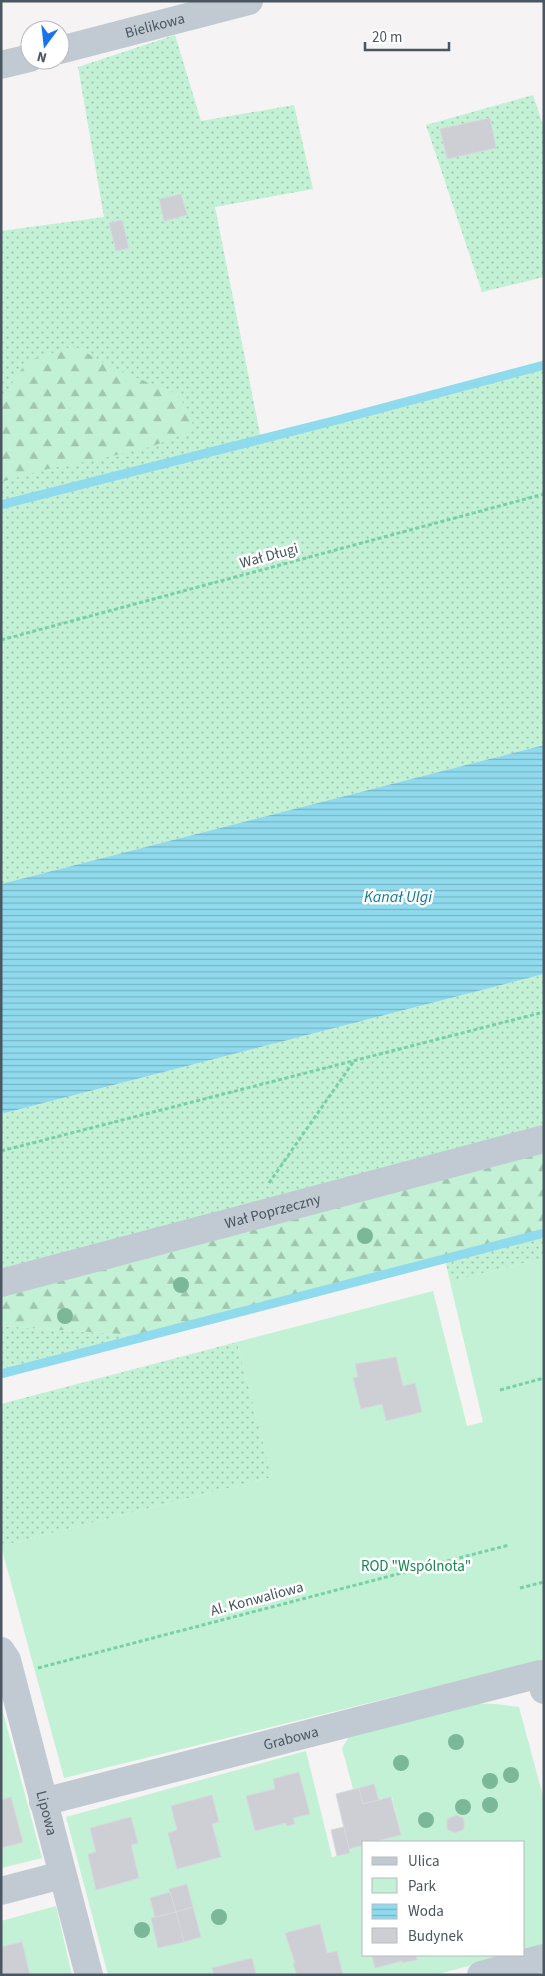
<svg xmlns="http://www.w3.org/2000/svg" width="545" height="1976" font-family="'Source Sans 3',sans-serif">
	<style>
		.grass { fill: url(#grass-dots) }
		.forest { fill: url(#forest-firs) }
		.green { fill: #c3f1d5 }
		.water { fill: url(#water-rules) }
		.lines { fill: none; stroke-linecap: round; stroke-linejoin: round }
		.stream { stroke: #90daee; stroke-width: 9 }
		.building { fill: #cdcfd5; stroke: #d7d9de }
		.path { stroke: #7ad0a6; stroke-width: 3; stroke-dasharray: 4 2.5; stroke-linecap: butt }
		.minor { stroke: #c1cad2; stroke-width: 28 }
		.tree { fill: #7bb799 }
		.labels { text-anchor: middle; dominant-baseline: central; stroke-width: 5; stroke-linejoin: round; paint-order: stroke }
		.street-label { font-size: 15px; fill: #4a5661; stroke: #fff }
		.park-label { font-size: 15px; fill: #17864f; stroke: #fff }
		.water-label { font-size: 16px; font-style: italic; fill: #0c7c9b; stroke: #fff }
	</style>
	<defs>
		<pattern id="grass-dots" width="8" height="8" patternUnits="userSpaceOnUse" patternTransform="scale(1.25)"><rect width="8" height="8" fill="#c3f1d5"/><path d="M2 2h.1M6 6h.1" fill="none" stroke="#a0c6b0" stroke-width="1.8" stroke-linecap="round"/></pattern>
		<pattern id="forest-firs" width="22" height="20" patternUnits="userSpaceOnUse" patternTransform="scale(1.25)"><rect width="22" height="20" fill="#c3f1d5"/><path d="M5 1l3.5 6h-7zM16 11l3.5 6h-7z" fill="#a0c6b0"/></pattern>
		<pattern id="water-rules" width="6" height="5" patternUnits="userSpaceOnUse" patternTransform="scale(1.25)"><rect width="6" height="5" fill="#90daee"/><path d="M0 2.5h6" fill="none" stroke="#78b4c4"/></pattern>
	</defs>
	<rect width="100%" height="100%" fill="#f5f3f3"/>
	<!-- grass -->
	<g class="grass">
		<path d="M 175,35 L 201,121 L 294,105 L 313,189 L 215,207 L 261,439 L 544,365 L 544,745 L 1,884 L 1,231 L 104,217 L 78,67 Z"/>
		<path d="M 533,95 L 544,128 L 544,277 L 482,292 L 426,125 Z"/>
		<path d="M 544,974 L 544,1138 L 1,1281 L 1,1114 Z"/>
		<path d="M 544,1233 L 544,1258 L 450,1282 L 445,1259 Z"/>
		<path d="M 1,1326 L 148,1336 L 1,1375 Z"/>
		<path d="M 237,1342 L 272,1477 L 1,1546 L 1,1404 Z"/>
	</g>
	<!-- forest -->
	<g class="forest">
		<path d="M 74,346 L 119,371 L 175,393 L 195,418 L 185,434 L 150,447 L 95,460 L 43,470 L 1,482 L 1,400 L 27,361 Z"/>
		<path d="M 544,1138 L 544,1233 L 148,1336 L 1,1326 L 1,1281 Z"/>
	</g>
	<!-- green -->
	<g class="green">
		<path d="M 544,1258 L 544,1660 L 64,1778 L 1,1546 L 272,1477 L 237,1342 L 433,1291 L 467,1426 L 483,1422 L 450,1282 Z"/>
		<path d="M 462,1703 L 495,1704 L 519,1707 L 544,1800 L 544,1946 L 524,1951 L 524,1842 L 373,1842 L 401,1835 L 392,1797 L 379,1800 L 374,1784 L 353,1789 L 342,1748 L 352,1732 Z"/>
		<path d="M 1,1705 L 42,1858 L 1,1868 Z"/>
		<path d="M 306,1751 L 332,1857 L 349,1853 L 349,1849 L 364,1845 L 364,1955 L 511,1955 L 434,1975 L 108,1975 L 66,1817 Z"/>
		<path d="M 56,1906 L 72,1975 L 1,1975 L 1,1921 Z"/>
	</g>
	<!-- water -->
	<path class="water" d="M 544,745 L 544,974 L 1,1114 L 1,884 Z"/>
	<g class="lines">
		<!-- stream -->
		<g class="stream">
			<path d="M 1,505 L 341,419 L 544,365"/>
			<path d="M 1,1374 L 544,1233"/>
		</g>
	</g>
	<!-- building -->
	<g class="building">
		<path d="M 490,118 L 496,148 L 447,159 L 440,129 Z"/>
		<path d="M 181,194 L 187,215 L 164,221 L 159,199 Z"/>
		<path d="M 122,220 L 129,248 L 116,251 L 109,223 Z"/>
		<path d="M 396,1357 L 403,1386 L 415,1383 L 422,1412 L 386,1421 L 382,1404 L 361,1409 L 353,1378 L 358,1377 L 355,1364 Z"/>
		<path d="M 299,1772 L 310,1814 L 293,1818 L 295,1824 L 287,1826 L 286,1823 L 255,1831 L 246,1796 L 275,1789 L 273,1779 Z"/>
		<path d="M 374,1784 L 379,1800 L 363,1804 L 359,1788 Z"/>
		<path d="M 359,1788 L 363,1804 L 391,1797 L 401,1835 L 373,1842 L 364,1842 L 364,1845 L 349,1849 L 336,1794 Z"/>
		<path d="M 212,1795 L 219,1822 L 212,1824 L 221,1857 L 177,1869 L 168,1833 L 177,1830 L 171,1806 Z"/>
		<path d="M 11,1797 L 23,1842 L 1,1848 L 1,1800 Z"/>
		<path d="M 457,1815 L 464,1819 L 464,1829 L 455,1833 L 447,1829 L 447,1819 Z"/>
		<path d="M 131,1817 L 138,1843 L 131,1845 L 139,1878 L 96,1890 L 88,1854 L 96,1852 L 90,1828 Z"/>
		<path d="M 344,1827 L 350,1853 L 337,1856 L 331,1830 Z"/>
		<path d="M 187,1884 L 193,1907 L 176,1912 L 169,1889 Z"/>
		<path d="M 170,1892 L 176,1912 L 155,1917 L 150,1898 Z"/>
		<path d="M 193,1907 L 201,1937 L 184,1942 L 176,1912 Z"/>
		<path d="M 176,1912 L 184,1942 L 158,1948 L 151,1918 Z"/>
		<path d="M 320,1924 L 327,1953 L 337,1951 L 343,1975 L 297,1975 L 293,1964 L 295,1963 L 285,1933 Z"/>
		<path d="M 22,1942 L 30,1975 L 1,1975 L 1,1947 Z"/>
		<path d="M 372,1955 L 416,1955 L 417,1960 L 402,1963 L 402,1961 L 375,1968 Z"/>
		<path d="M 252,1958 L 256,1975 L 214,1975 L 212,1968 Z"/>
	</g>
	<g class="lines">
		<!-- path -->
		<g class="path">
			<path d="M 1,640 L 544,494"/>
			<path d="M 1,1151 L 544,1012"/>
			<path d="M 269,1183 L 354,1061"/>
			<path d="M 500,1390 L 544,1378"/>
			<path d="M 520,1588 L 544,1582"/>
			<path d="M 38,1668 L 509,1545"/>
		</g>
		<!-- minor -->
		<g class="minor">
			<path id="s1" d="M 60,50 L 249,1"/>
			<path d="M 1,65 L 30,58"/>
			<path id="s2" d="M 1,1283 L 544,1139"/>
			<path id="s3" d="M 1,1651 L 7,1660 L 89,1975"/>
			<path id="s4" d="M 43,1802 L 540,1674 L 544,1690"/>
			<path d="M 1,1891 L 62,1875"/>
			<path d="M 481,1975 L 544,1958"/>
		</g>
	</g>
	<!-- trees -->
	<g class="tree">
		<circle cx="365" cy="1236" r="8"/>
		<circle cx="181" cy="1285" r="8"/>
		<circle cx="65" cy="1316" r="8"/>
		<circle cx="456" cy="1742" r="8"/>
		<circle cx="401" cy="1763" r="8"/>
		<circle cx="511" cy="1775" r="8"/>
		<circle cx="490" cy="1781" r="8"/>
		<circle cx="490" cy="1805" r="8"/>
		<circle cx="463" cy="1807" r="8"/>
		<circle cx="426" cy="1820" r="8"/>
		<circle cx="219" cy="1917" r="8"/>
		<circle cx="142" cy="1930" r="8"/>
	</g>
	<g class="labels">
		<!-- street labels -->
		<g class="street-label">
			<text stroke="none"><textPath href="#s1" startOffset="98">Bielikowa</textPath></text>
			<text transform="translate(269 556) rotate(-15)">Wał Długi</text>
			<text stroke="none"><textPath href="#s2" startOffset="281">Wał Poprzeczny</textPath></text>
			<text transform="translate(257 1599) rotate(-15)">Al. Konwaliowa</text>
			<text stroke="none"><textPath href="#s4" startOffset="256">Grabowa</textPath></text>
			<text stroke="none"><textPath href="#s3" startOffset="169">Lipowa</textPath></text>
		</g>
		<!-- park labels -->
		<g class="park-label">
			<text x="416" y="1566">ROD "Wspólnota"</text>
		</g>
		<!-- water labels -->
		<g class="water-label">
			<text x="398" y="897">Kanał Ulgi</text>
		</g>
	</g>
	<!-- border -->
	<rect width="545" height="1976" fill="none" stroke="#4a5661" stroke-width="5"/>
	<!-- legend -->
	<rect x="362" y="1841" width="162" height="115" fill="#ffffff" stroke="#b7bbc0"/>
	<rect x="372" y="1857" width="25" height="8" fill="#c1cad2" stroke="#b7bbc0"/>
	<text x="408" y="1866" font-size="15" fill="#4a5661">Ulica</text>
	<rect x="372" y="1878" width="25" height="15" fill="#c3f1d5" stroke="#b7bbc0"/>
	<text x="408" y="1891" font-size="15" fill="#4a5661">Park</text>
	<rect x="372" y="1904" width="25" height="15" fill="url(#water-rules)" stroke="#b7bbc0"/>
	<text x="408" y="1916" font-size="15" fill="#4a5661">Woda</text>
	<rect x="372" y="1928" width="25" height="15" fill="#cdcfd5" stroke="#b7bbc0"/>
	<text x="408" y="1941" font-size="15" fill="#4a5661">Budynek</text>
	<!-- north arrow -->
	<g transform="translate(45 45) rotate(195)"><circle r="24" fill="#ffffff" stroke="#b7bbc0"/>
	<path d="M0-4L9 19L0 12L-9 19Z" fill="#1a73e8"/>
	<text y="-8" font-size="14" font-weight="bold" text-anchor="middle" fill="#4a5661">N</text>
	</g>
	<!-- scale -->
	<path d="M365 42v8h84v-8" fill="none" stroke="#4a5661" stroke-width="2.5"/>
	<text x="372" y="42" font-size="15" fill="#4a5661" stroke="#ffffff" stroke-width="4" paint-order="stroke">20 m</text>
</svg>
